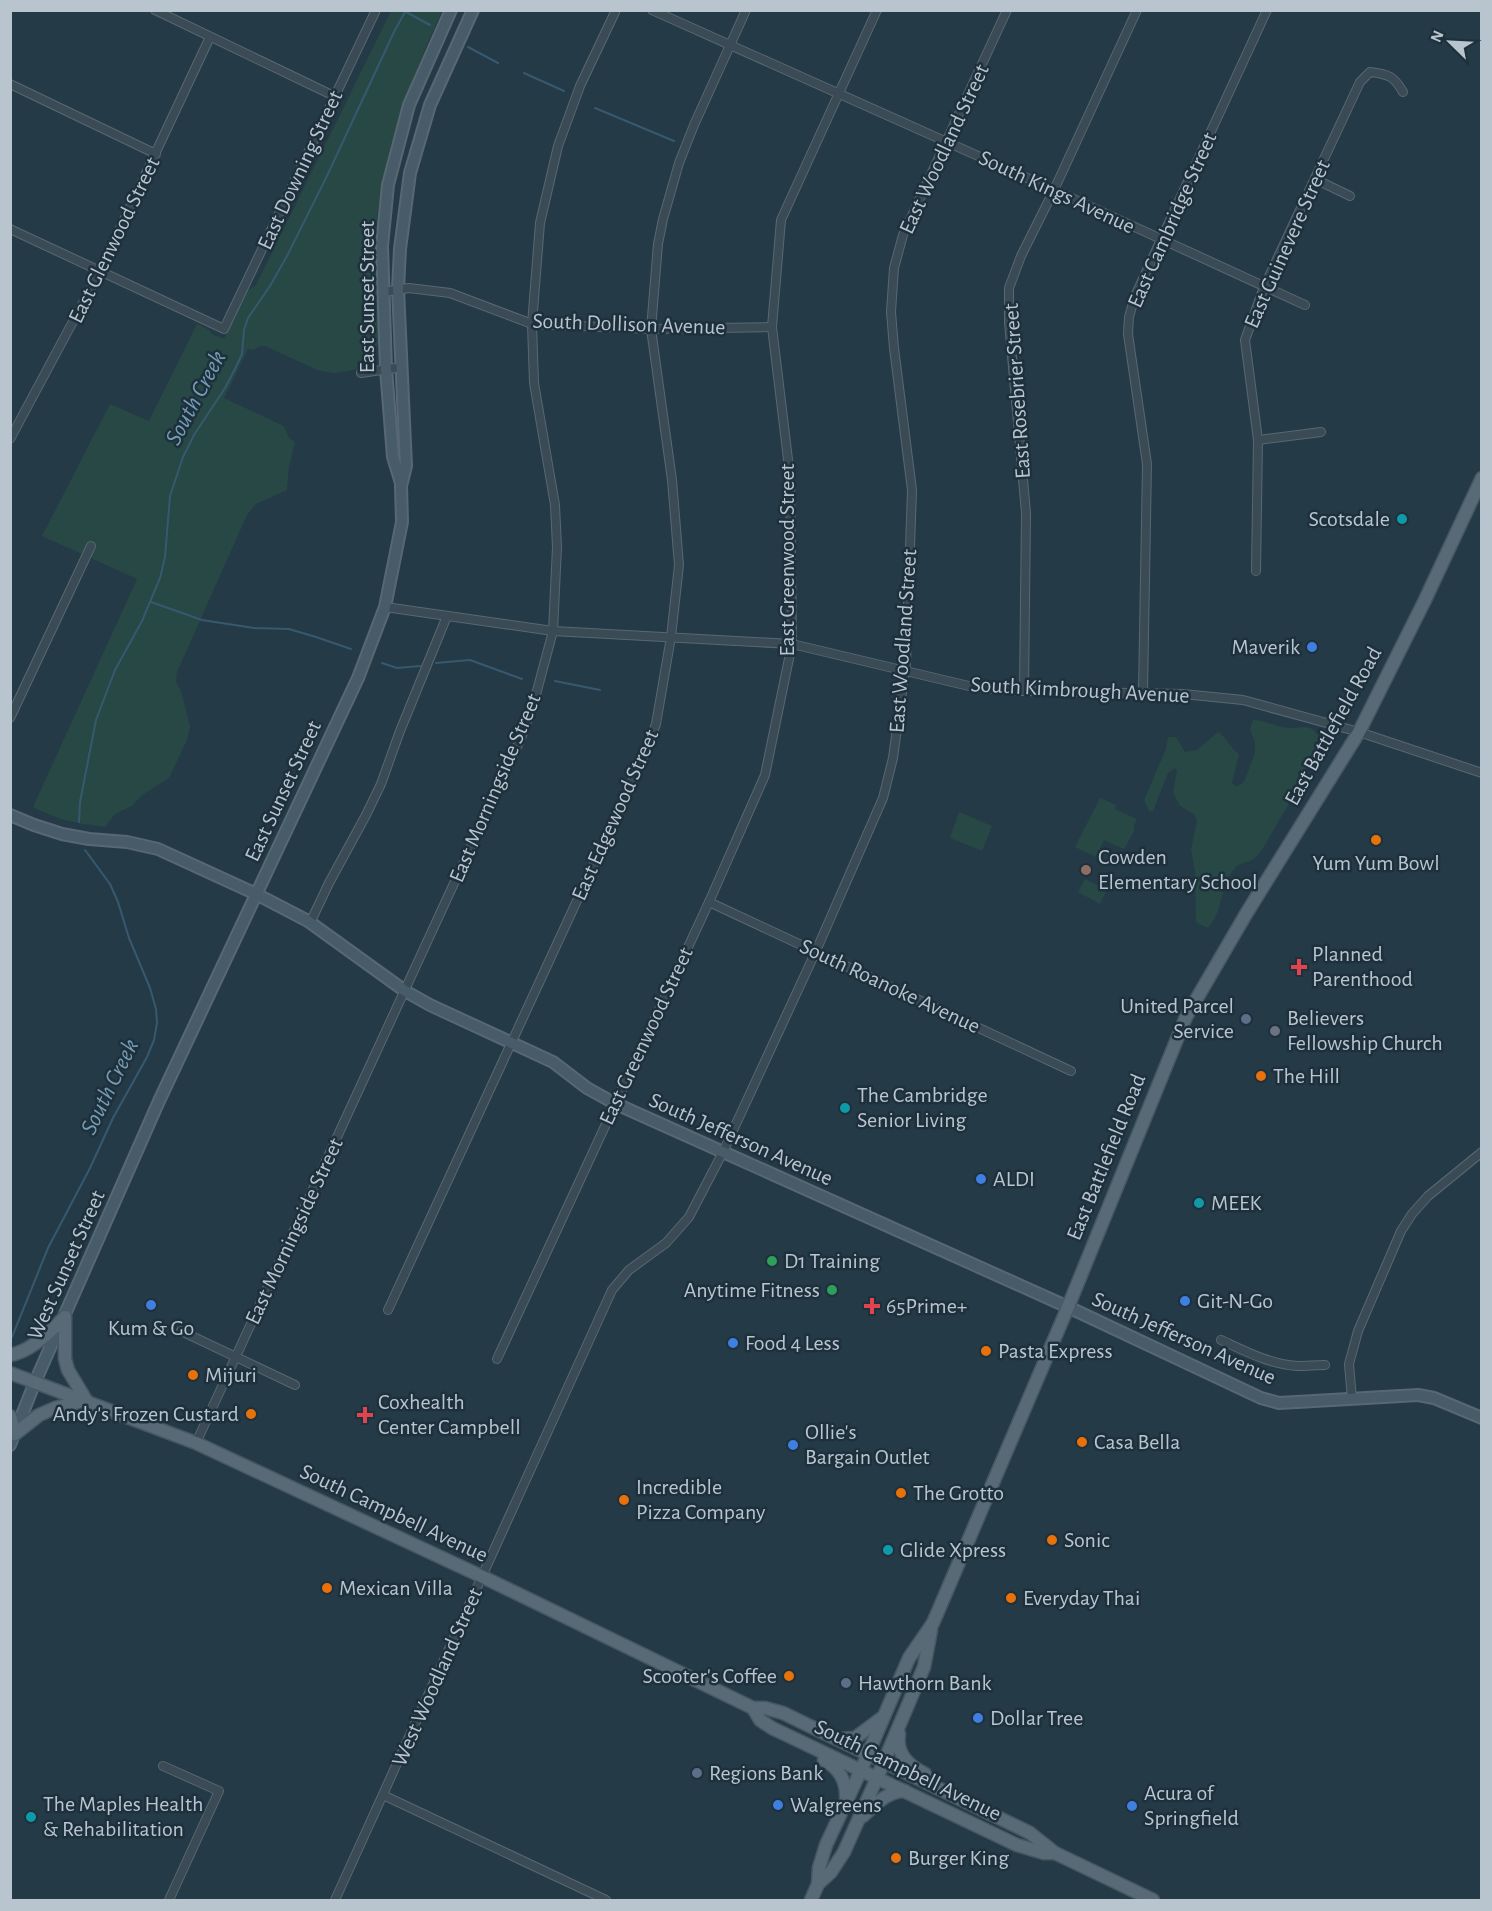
<svg xmlns="http://www.w3.org/2000/svg" width="1492" height="1911" font-family="'Alegreya Sans',sans-serif">
	<style>
		.green { fill: #274845 }
		.lines { fill: none; stroke-linecap: round; stroke-linejoin: round }
		.stream { stroke: #37596f; stroke-width: 2 }
		.street-casing { stroke: #586873; stroke-width: 10 }
		.secondary-casing { stroke: #586873; stroke-width: 14 }
		.primary-casing { stroke: #465762; stroke-width: 15 }
		.street { stroke: #3a4b56; stroke-width: 8 }
		.secondary { stroke: #475b69; stroke-width: 10 }
		.primary { stroke: #586a76; stroke-width: 12 }
		.culture-dot { fill: #0f9aa8; stroke: #1e303c; stroke-width: 2 }
		.shop-dot { fill: #3f7fe0; stroke: #1e303c; stroke-width: 2 }
		.food-dot { fill: #e8710a; stroke: #1e303c; stroke-width: 2 }
		.education-dot { fill: #8d6e63; stroke: #1e303c; stroke-width: 2 }
		.health-dot { fill: #e0444e; stroke: #1e303c; stroke-width: 2 }
		.service-dot { fill: #5c6f8a; stroke: #1e303c; stroke-width: 2 }
		.worship-dot { fill: #6b7280; stroke: #1e303c; stroke-width: 2 }
		.leisure-dot { fill: #2e9e5b; stroke: #1e303c; stroke-width: 2 }
		.labels { text-anchor: middle; dominant-baseline: central; stroke-width: 5; stroke-linejoin: round; paint-order: stroke }
		.street-label { font-size: 22px; fill: #b8c5cf; stroke: #1e303c }
		.poi-label { font-size: 22px; fill: #b8c5cf; stroke: #1e303c; text-anchor: start }
		.water-label { font-size: 24px; font-style: italic; fill: #759cb5; stroke: #1e303c }
	</style>
	<rect width="100%" height="100%" fill="#253a47"/>
	<!-- green -->
	<g class="green">
		<path d="M 391,11 L 442,11 C 408,85 380,159 375,241 C 374,271 378,302 379,332 C 379,347 375,357 360,362 L 359,369 L 336,373 L 327,372 L 315,369 L 265,346 L 260,346 L 253,350 L 248,349 L 224,398 L 284,426 L 289,438 L 295,442 L 289,467 L 287,490 L 256,504 L 247,515 L 177,672 L 176,682 L 181,691 L 190,727 L 187,740 L 169,778 L 141,796 L 132,806 L 115,814 L 105,827 C 76,823 60,821 33,807 L 137,579 L 42,536 L 110,404 L 149,421 L 197,324 L 209,330 L 212,334 L 224,339 L 247,291 L 256,285 Z"/>
		<path d="M 1253,720 C 1266,720 1279,729 1292,728 C 1299,728 1305,726 1312,729 C 1314,730 1317,734 1319,736 C 1311,773 1280,817 1262,850 C 1259,854 1256,858 1252,860 C 1246,863 1239,863 1235,868 C 1220,885 1223,913 1208,928 L 1197,923 L 1196,920 L 1195,872 L 1191,849 L 1197,821 L 1195,815 L 1180,806 L 1173,792 L 1177,771 L 1175,768 L 1168,773 L 1153,811 L 1149,811 L 1144,800 L 1166,749 L 1168,737 L 1176,737 L 1185,752 L 1197,750 L 1218,732 C 1227,738 1230,747 1239,754 L 1232,783 L 1236,787 L 1244,782 L 1255,753 L 1255,742 L 1250,729 Z"/>
		<path d="M 1100,798 L 1116,805 L 1115,809 L 1137,819 L 1134,826 L 1134,831 L 1124,849 L 1104,840 L 1096,857 L 1075,847 Z"/>
		<path d="M 959,812 L 992,826 L 982,851 L 950,838 Z"/>
		<path d="M 1085,879 L 1107,890 L 1100,904 L 1078,892 Z"/>
	</g>
	<g class="lines">
		<!-- stream -->
		<g class="stream">
			<path d="M 406,12 L 430,25"/>
			<path d="M 468,47 L 498,63"/>
			<path d="M 524,73 L 564,91"/>
			<path d="M 595,108 L 674,141"/>
			<path d="M 151,602 L 202,620 L 254,628 L 289,629 L 316,637 L 351,649"/>
			<path d="M 382,663 L 397,668 L 420,666"/>
			<path d="M 436,663 L 470,660 L 522,679"/>
			<path d="M 555,681 L 600,690"/>
			<path d="M 79,822 L 80,802 L 96,720 L 115,670 L 142,621 L 160,578 L 165,557 L 170,496 L 183,457 L 194,435 L 225,388 L 235,369 L 242,354 L 244,330 L 248,318 L 270,286 L 287,256 L 326,178 L 394,32 L 406,10"/>
			<path d="M 12,1337 L 48,1248 L 90,1168 L 113,1118 L 147,1057 L 154,1040 L 157,1023 L 156,1009 L 150,988 L 129,938 L 118,902 L 110,884 L 85,850"/>
		</g>
		<defs>
			<g id="street">
				<path d="M 155,10 L 334,96"/>
				<path d="M 652,10 L 1054,190 L 1305,305"/>
				<path d="M 10,84 L 156,154"/>
				<path d="M 1315,179 L 1350,196"/>
				<path d="M 10,229 L 224,329 L 376,10"/>
				<path d="M 384,292 L 409,288 L 450,293 L 532,324 L 651,329 L 772,327"/>
				<path d="M 361,373 L 402,367"/>
				<path d="M 10,439 L 100,271 L 210,37"/>
				<path d="M 1258,440 L 1321,432"/>
				<path d="M 1256,571 L 1258,440 L 1245,340 L 1264,287 L 1360,82 L 1370,72 C 1388,74 1394,76 1403,92"/>
				<path d="M 385,607 L 553,631 L 792,644 L 973,687 L 1024,691 L 1183,694 L 1243,700 L 1359,732 L 1482,773"/>
				<path d="M 1024,691 L 1026,513 L 1009,322 L 1009,288 L 1021,256 L 1054,190 L 1137,10"/>
				<path d="M 1143,692 L 1147,464 L 1128,334 L 1129,317 L 1135,296 L 1267,10"/>
				<path d="M 10,718 L 91,546"/>
				<path d="M 709,902 L 1071,1071"/>
				<path d="M 310,923 L 329,883 L 366,815 L 381,784 L 400,731 L 447,616"/>
				<path d="M 388,1310 L 647,749 L 656,724 L 671,637 L 679,565 L 672,480 L 651,329 L 658,244 L 663,219 L 679,163 L 694,125 L 746,10"/>
				<path d="M 181,1331 L 295,1385"/>
				<path d="M 1221,1340 C 1245,1351 1269,1364 1297,1366 C 1306,1366 1316,1365 1325,1365"/>
				<path d="M 497,1359 L 709,902 L 765,775 L 792,644 L 790,476 L 772,327 L 781,220 L 877,10"/>
				<path d="M 1352,1399 L 1349,1364 L 1358,1331 L 1401,1231 L 1412,1214 L 1428,1196 L 1482,1152"/>
				<path d="M 196,1443 L 521,738 L 534,702 L 553,631 L 557,547 L 555,505 L 534,383 L 532,324 L 540,223 L 558,146 L 580,86 L 616,10"/>
				<path d="M 163,1766 L 219,1791 L 169,1900"/>
				<path d="M 383,1795 L 606,1900"/>
				<path d="M 335,1900 L 612,1290 L 629,1270 L 666,1243 L 689,1217 L 723,1152 L 816,951 L 883,798 L 893,758 L 906,663 L 912,490 L 894,348 L 891,312 L 894,268 L 903,235 L 1007,10"/>
			</g>
			<g id="secondary">
				<path d="M 401,483 L 393,457 L 386,369 L 382,246 L 388,185 L 409,105 L 451,10"/>
				<path d="M 10,815 L 34,825 L 62,834 L 89,839 L 127,842 L 158,849 L 256,894 L 308,921 L 405,991 L 430,1005 L 553,1062 L 587,1088 L 614,1103 L 1068,1307 L 1261,1398 L 1279,1403 L 1297,1402 L 1418,1395 L 1434,1398 L 1482,1418"/>
				<path d="M 10,1445 L 35,1382 L 159,1101 L 358,678 L 385,607 L 402,522 L 401,486 L 406,466 L 398,289 L 400,249 L 410,173 L 430,105 L 473,10"/>
			</g>
			<g id="primary">
				<path d="M 10,1355 C 32,1351 49,1332 65,1317"/>
				<path d="M 10,1373 L 196,1443 L 483,1577 L 753,1708 L 765,1708 L 783,1713 L 1030,1833 L 1055,1853 L 1153,1900"/>
				<path d="M 10,1416 L 15,1434 L 39,1415 L 55,1408 L 86,1400 L 68,1370 L 65,1359 L 65,1317"/>
				<path d="M 753,1708 L 760,1720 L 772,1728 L 1017,1845 L 1044,1853 L 1055,1853"/>
				<path d="M 899,1734 C 896,1754 908,1765 925,1774"/>
				<path d="M 838,1739 L 855,1738 L 883,1717"/>
				<path d="M 824,1760 C 840,1769 847,1781 846,1800"/>
				<path d="M 863,1816 C 875,1805 887,1791 905,1791"/>
				<path d="M 818,1884 L 831,1872 L 844,1852 L 877,1778 L 924,1667 L 931,1630"/>
				<path d="M 811,1900 L 818,1884 L 819,1868 L 826,1845 L 861,1770 L 909,1658 L 933,1623 L 951,1581 L 1068,1307 L 1186,1017 L 1246,914 L 1359,732 L 1424,602 L 1482,478"/>
			</g>
		</defs>
		<!-- street casing -->
		<use href="#street" class="street-casing"/>
		<!-- secondary casing -->
		<use href="#secondary" class="secondary-casing"/>
		<!-- primary casing -->
		<use href="#primary" class="primary-casing"/>
		<!-- street -->
		<use href="#street" class="street"/>
		<!-- secondary -->
		<use href="#secondary" class="secondary"/>
		<!-- primary -->
		<use href="#primary" class="primary"/>
	</g>
	<!-- markers -->
	<g class="culture-dot">
		<circle cx="1402" cy="519" r="6"/>
		<circle cx="845" cy="1108" r="6"/>
		<circle cx="1199" cy="1203" r="6"/>
		<circle cx="888" cy="1550" r="6"/>
		<circle cx="31" cy="1817" r="6"/>
	</g>
	<g class="shop-dot">
		<circle cx="1312" cy="647" r="6"/>
		<circle cx="981" cy="1179" r="6"/>
		<circle cx="1185" cy="1301" r="6"/>
		<circle cx="151" cy="1305" r="6"/>
		<circle cx="733" cy="1343" r="6"/>
		<circle cx="793" cy="1445" r="6"/>
		<circle cx="978" cy="1718" r="6"/>
		<circle cx="778" cy="1805" r="6"/>
		<circle cx="1132" cy="1806" r="6"/>
	</g>
	<g class="food-dot">
		<circle cx="1376" cy="840" r="6"/>
		<circle cx="1261" cy="1076" r="6"/>
		<circle cx="986" cy="1351" r="6"/>
		<circle cx="193" cy="1375" r="6"/>
		<circle cx="251" cy="1414" r="6"/>
		<circle cx="1082" cy="1442" r="6"/>
		<circle cx="901" cy="1493" r="6"/>
		<circle cx="624" cy="1500" r="6"/>
		<circle cx="1052" cy="1540" r="6"/>
		<circle cx="327" cy="1588" r="6"/>
		<circle cx="1011" cy="1598" r="6"/>
		<circle cx="789" cy="1676" r="6"/>
		<circle cx="896" cy="1858" r="6"/>
	</g>
	<circle class="education-dot" cx="1086" cy="870" r="6"/>
	<g class="health-dot">
		<path d="M1296 958h6v6h6v6h-6v6h-6v-6h-6v-6h6z"/>
		<path d="M869 1297h6v6h6v6h-6v6h-6v-6h-6v-6h6z"/>
		<path d="M362 1406h6v6h6v6h-6v6h-6v-6h-6v-6h6z"/>
	</g>
	<g class="service-dot">
		<circle cx="1246" cy="1019" r="6"/>
		<circle cx="846" cy="1683" r="6"/>
		<circle cx="697" cy="1773" r="6"/>
	</g>
	<circle class="worship-dot" cx="1275" cy="1031" r="6"/>
	<g class="leisure-dot">
		<circle cx="772" cy="1261" r="6"/>
		<circle cx="832" cy="1290" r="6"/>
	</g>
	<g class="labels">
		<!-- street labels -->
		<g class="street-label">
			<text transform="translate(944 149) rotate(-65)">East Woodland Street</text>
			<text transform="translate(300 170) rotate(-65)">East Downing Street</text>
			<text transform="translate(1057 192) rotate(25)">South Kings Avenue</text>
			<text transform="translate(1172 220) rotate(-66)">East Cambridge Street</text>
			<text transform="translate(114 240) rotate(-64)">East Glenwood Street</text>
			<text transform="translate(1287 244) rotate(-66)">East Guinevere Street</text>
			<text transform="translate(367 297) rotate(-90)">East Sunset Street</text>
			<text transform="translate(629 324) rotate(2)">South Dollison Avenue</text>
			<text transform="translate(1017 391) rotate(-94)">East Rosebrier Street</text>
			<text transform="translate(787 560) rotate(-90)">East Greenwood Street</text>
			<text transform="translate(903 641) rotate(-86)">East Woodland Street</text>
			<text transform="translate(1080 690) rotate(3)">South Kimbrough Avenue</text>
			<text transform="translate(1333 726) rotate(-61)">East Battlefield Road</text>
			<text transform="translate(495 788) rotate(-67)">East Morningside Street</text>
			<text transform="translate(283 791) rotate(-65)">East Sunset Street</text>
			<text transform="translate(615 815) rotate(-66)">East Edgewood Street</text>
			<text transform="translate(890 986) rotate(25)">South Roanoke Avenue</text>
			<text transform="translate(646 1036) rotate(-65)">East Greenwood Street</text>
			<text transform="translate(741 1139) rotate(24)">South Jefferson Avenue</text>
			<text transform="translate(1106 1157) rotate(-68)">East Battlefield Road</text>
			<text transform="translate(294 1231) rotate(-65)">East Morningside Street</text>
			<text transform="translate(66 1265) rotate(-66)">West Sunset Street</text>
			<text transform="translate(1184 1338) rotate(24)">South Jefferson Avenue</text>
			<text transform="translate(394 1513) rotate(25)">South Campbell Avenue</text>
			<text transform="translate(437 1677) rotate(-66)">West Woodland Street</text>
			<text transform="translate(908 1770) rotate(26)">South Campbell Avenue</text>
		</g>
		<!-- poi labels -->
		<g class="poi-label">
			<text x="1390" y="519" text-anchor="end">Scotsdale</text>
			<text x="1300" y="647" text-anchor="end">Maverik</text>
			<text x="1098" y="857">Cowden<tspan x="1098" dy="25">Elementary School</tspan></text>
			<text x="1376" y="863" text-anchor="middle">Yum Yum Bowl</text>
			<text x="1312" y="954">Planned<tspan x="1312" dy="25">Parenthood</tspan></text>
			<text x="1234" y="1006" text-anchor="end">United Parcel<tspan x="1234" dy="25">Service</tspan></text>
			<text x="1287" y="1018">Believers<tspan x="1287" dy="25">Fellowship Church</tspan></text>
			<text x="1273" y="1076">The Hill</text>
			<text x="857" y="1095">The Cambridge<tspan x="857" dy="25">Senior Living</tspan></text>
			<text x="993" y="1179">ALDI</text>
			<text x="1211" y="1203">MEEK</text>
			<text x="784" y="1261">D1 Training</text>
			<text x="820" y="1290" text-anchor="end">Anytime Fitness</text>
			<text x="1197" y="1301">Git-N-Go</text>
			<text x="886" y="1306">65Prime+</text>
			<text x="151" y="1328" text-anchor="middle">Kum &amp; Go</text>
			<text x="745" y="1343">Food 4 Less</text>
			<text x="998" y="1351">Pasta Express</text>
			<text x="205" y="1375">Mijuri</text>
			<text x="378" y="1402">Coxhealth<tspan x="378" dy="25">Center Campbell</tspan></text>
			<text x="239" y="1414" text-anchor="end">Andy's Frozen Custard</text>
			<text x="805" y="1432">Ollie's<tspan x="805" dy="25">Bargain Outlet</tspan></text>
			<text x="1094" y="1442">Casa Bella</text>
			<text x="636" y="1487">Incredible<tspan x="636" dy="25">Pizza Company</tspan></text>
			<text x="913" y="1493">The Grotto</text>
			<text x="1064" y="1540">Sonic</text>
			<text x="900" y="1550">Glide Xpress</text>
			<text x="339" y="1588">Mexican Villa</text>
			<text x="1023" y="1598">Everyday Thai</text>
			<text x="777" y="1676" text-anchor="end">Scooter's Coffee</text>
			<text x="858" y="1683">Hawthorn Bank</text>
			<text x="990" y="1718">Dollar Tree</text>
			<text x="709" y="1773">Regions Bank</text>
			<text x="1144" y="1793">Acura of<tspan x="1144" dy="25">Springfield</tspan></text>
			<text x="43" y="1804">The Maples Health<tspan x="43" dy="25">&amp; Rehabilitation</tspan></text>
			<text x="790" y="1805">Walgreens</text>
			<text x="908" y="1858">Burger King</text>
		</g>
		<!-- water labels -->
		<g class="water-label">
			<text transform="translate(196 398) rotate(-62)">South Creek</text>
			<text transform="translate(110 1087) rotate(-64)">South Creek</text>
		</g>
	</g>
	<!-- border -->
	<rect width="1492" height="1911" fill="none" stroke="#b8c5cf" stroke-width="24"/>
	<!-- north arrow -->
	<g transform="translate(1450 42) rotate(294)" stroke="#1e303c" stroke-width="4.5" paint-order="stroke">
	<path d="M0-4.5L10 22L0 15L-10 22Z" fill="#b8c5cf"/>
	<text y="-9" font-size="16" font-weight="bold" text-anchor="middle" fill="#b8c5cf">N</text>
	</g>
</svg>
